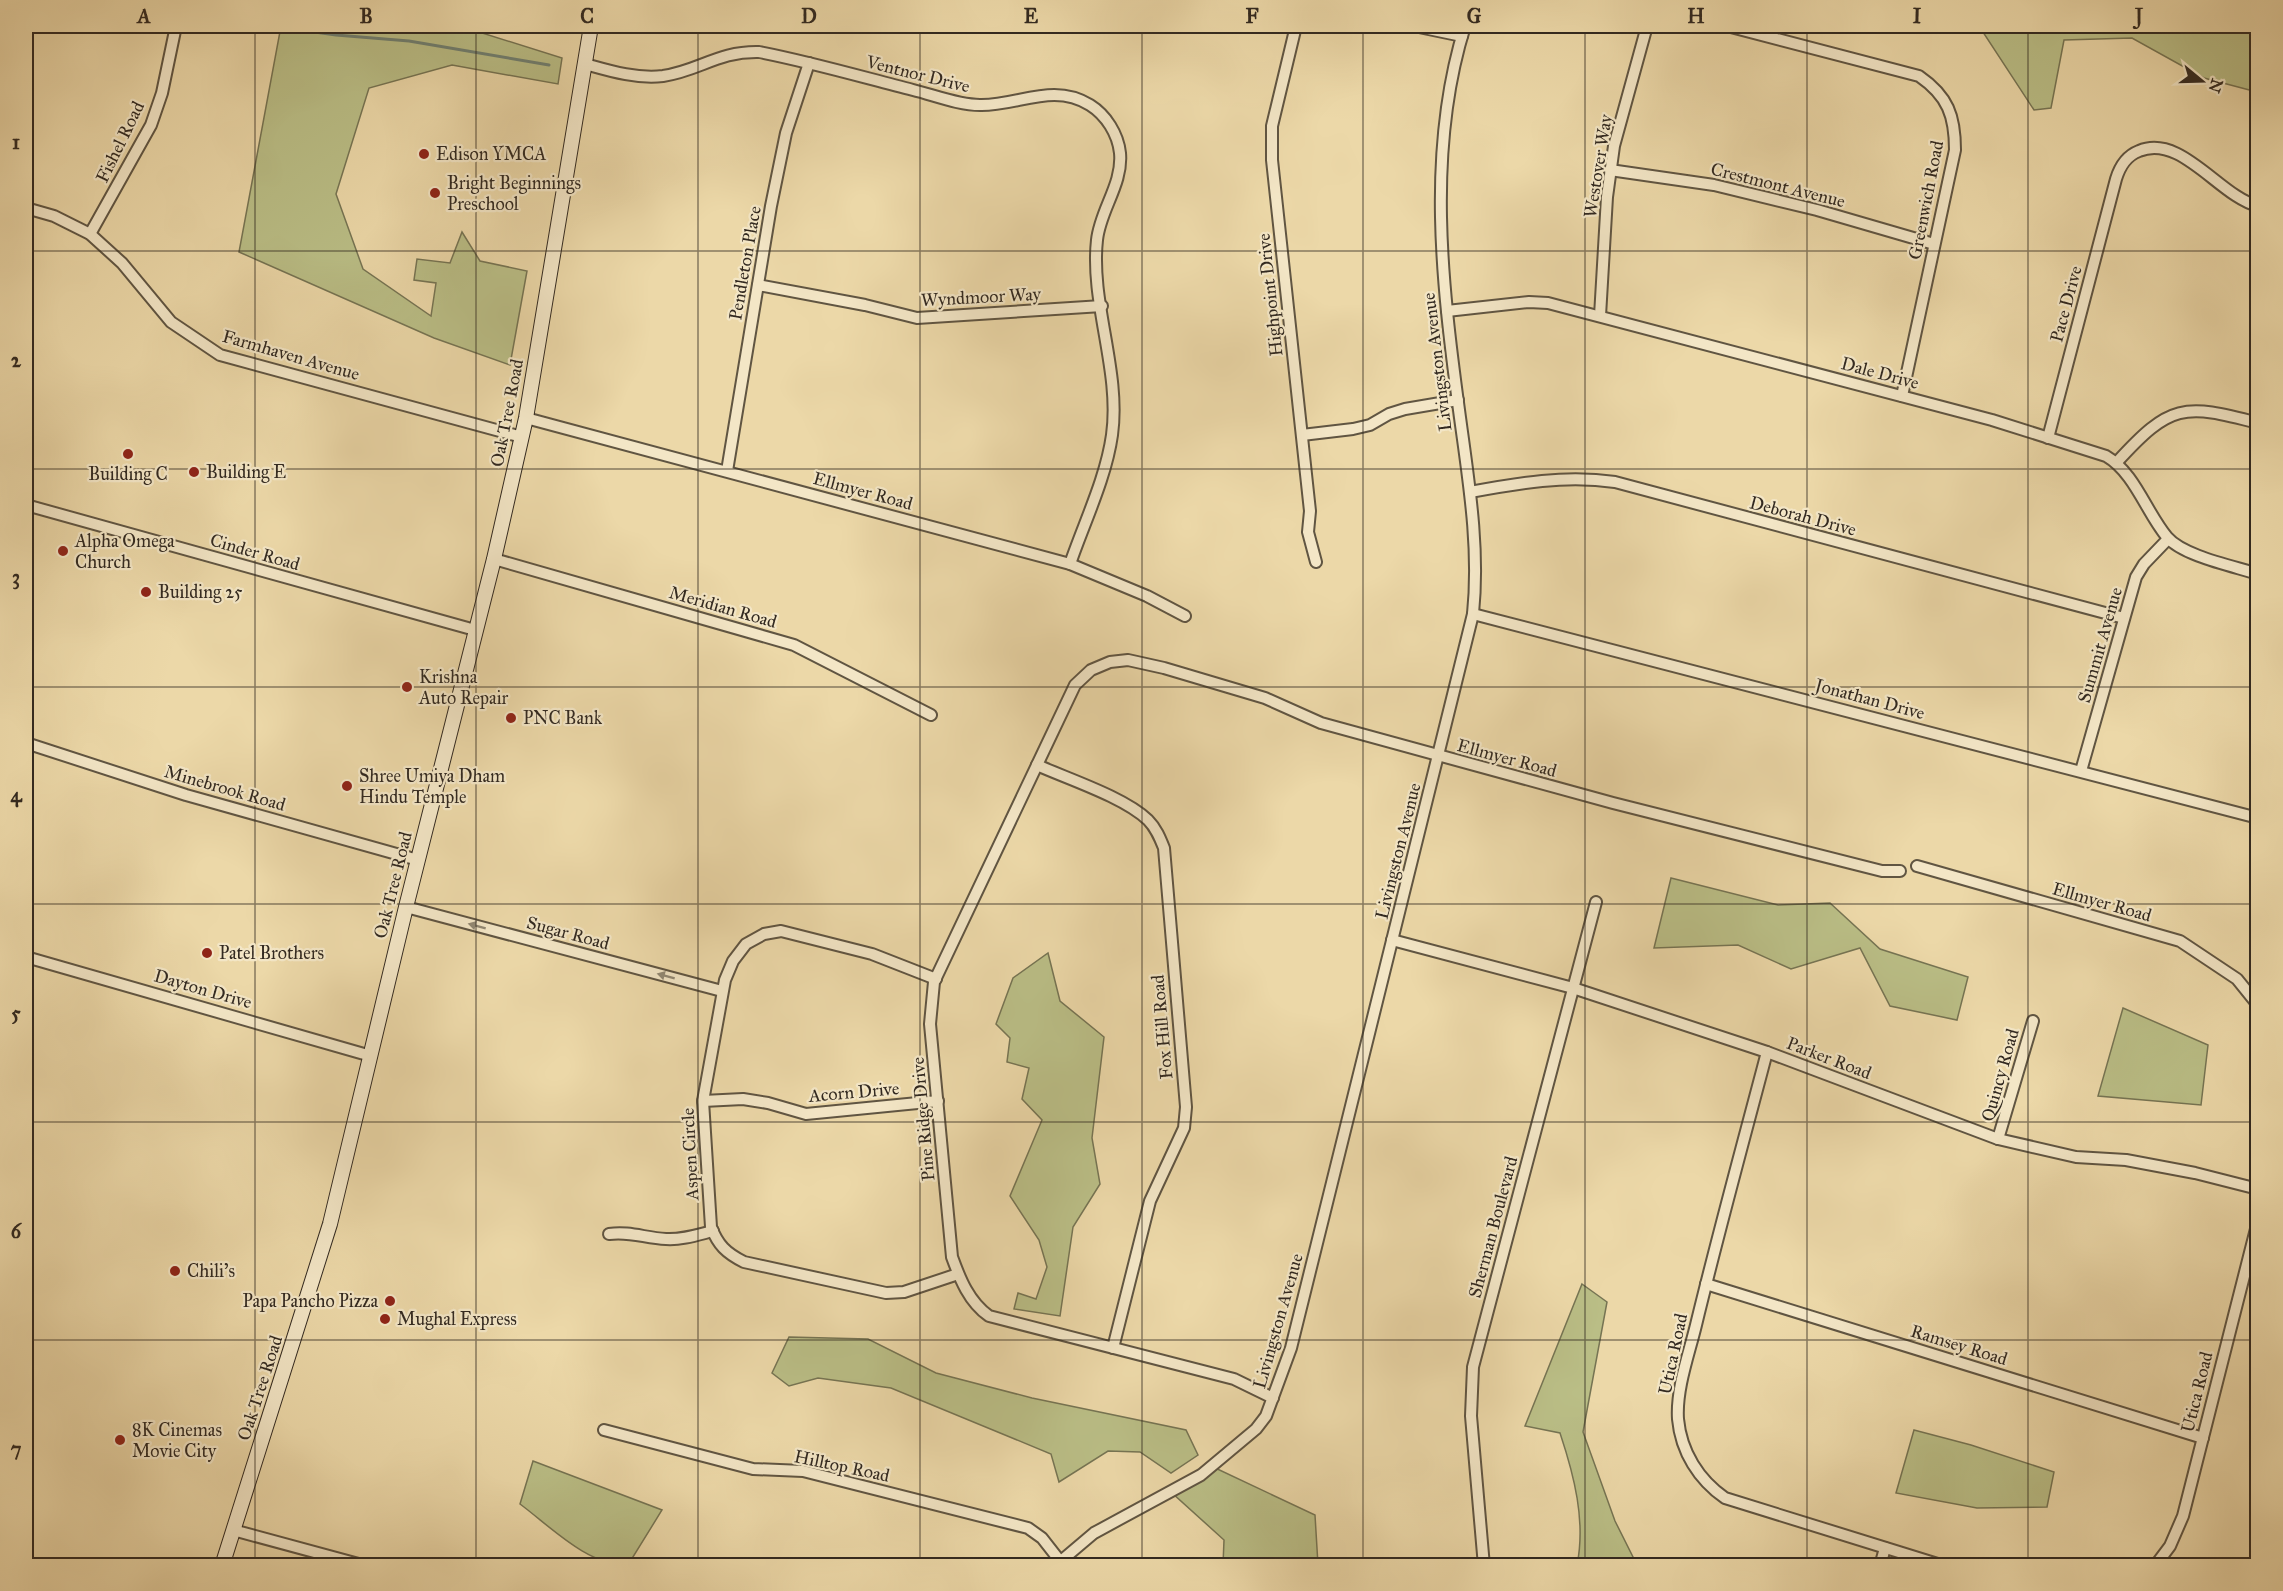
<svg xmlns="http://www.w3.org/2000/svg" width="2283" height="1591" font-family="'IM FELL Great Primer',serif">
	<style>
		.green { fill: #babe86; stroke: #767453; stroke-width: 1.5 }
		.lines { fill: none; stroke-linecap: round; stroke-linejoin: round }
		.stream { stroke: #708072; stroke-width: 3 }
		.minor-casing { stroke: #605542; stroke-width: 14 }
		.secondary-casing { stroke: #322920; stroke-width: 16 }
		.minor { stroke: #f3e6c6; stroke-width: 10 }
		.secondary { stroke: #f3e6c6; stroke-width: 14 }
		.oneway { fill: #928873 }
		.grid { fill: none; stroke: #322920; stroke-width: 1.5; stroke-opacity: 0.55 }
		.poi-dot { fill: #8f2418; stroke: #f3e6c6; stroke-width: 2 }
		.labels { text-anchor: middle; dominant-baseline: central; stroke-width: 4.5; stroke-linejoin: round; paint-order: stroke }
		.street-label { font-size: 18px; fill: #322920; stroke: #f3e6c6 }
		.poi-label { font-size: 18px; fill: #322920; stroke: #f3e6c6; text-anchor: start }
		.neatline { fill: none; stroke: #322920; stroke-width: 2 }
		.grid-label { font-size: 20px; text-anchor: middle; font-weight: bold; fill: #322920 }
	</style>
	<rect width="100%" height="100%" fill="#ecd8a8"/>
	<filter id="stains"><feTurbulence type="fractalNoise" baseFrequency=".00333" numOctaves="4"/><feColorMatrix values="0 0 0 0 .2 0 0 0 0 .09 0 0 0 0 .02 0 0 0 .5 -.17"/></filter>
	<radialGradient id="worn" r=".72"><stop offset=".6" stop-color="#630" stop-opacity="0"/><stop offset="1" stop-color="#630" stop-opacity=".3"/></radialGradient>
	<!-- green -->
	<g class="green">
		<path d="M 281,26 L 460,26 L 562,58 L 558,84 L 452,65 L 369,88 L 336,194 L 363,269 L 431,316 L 436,283 L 414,280 L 417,259 L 450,263 L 462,232 L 480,261 L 527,271 L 510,365 L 434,338 L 239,252 Z"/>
		<path d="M 1979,26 L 2257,26 L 2257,92 L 2204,78 L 2132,38 L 2064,40 L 2051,108 L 2034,110 Z"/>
		<path d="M 1671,878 L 1778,905 L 1830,903 L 1880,949 L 1968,977 L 1957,1020 L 1890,1006 L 1860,948 L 1791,969 L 1738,945 L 1654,948 Z"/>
		<path d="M 1048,953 L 1060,1001 L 1104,1037 L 1092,1138 L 1100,1184 L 1073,1227 L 1060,1316 L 1014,1309 L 1018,1293 L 1036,1299 L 1047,1267 L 1039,1240 L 1010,1196 L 1042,1120 L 1022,1099 L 1029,1068 L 1007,1062 L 1010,1038 L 996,1024 L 1013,978 Z"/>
		<path d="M 2123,1008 L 2208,1045 L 2201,1105 L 2098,1096 Z"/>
		<path d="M 1582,1284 L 1607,1302 L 1583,1432 L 1615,1521 L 1637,1565 L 1577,1565 C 1586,1521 1574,1475 1560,1433 L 1525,1426 Z"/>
		<path d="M 789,1337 L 868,1339 L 936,1373 L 1032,1398 L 1186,1430 L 1198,1455 L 1171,1473 L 1140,1452 L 1108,1451 L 1059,1482 L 1051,1454 L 891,1388 L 818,1378 L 789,1386 L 772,1373 Z"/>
		<path d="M 1914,1430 L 1971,1445 L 2054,1472 L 2047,1507 L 1977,1508 L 1896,1493 Z"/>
		<path d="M 533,1461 L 662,1510 L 628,1565 C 588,1566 551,1527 520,1504 Z"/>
		<path d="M 1211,1466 L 1315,1515 L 1318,1565 L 1223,1565 L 1224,1540 L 1171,1492 Z"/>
	</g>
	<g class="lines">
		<!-- stream -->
		<path class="stream" d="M 272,26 L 336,35 L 409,41 L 549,65"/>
		<defs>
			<g id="minor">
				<path d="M 1296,26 L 1272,126 L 1272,160 L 1310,511 L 1308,532 L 1316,562"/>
				<path d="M 1414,26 L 1462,36"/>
				<path d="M 1727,26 L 1919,76 C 1948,96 1955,116 1955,150 L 1902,396"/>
				<path d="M 585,64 C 610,71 636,79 663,76 C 699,71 718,51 759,52 C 811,62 862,77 913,90 C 934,95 958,105 980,105 C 1018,106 1053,82 1090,105 C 1106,115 1118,134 1120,153 C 1123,184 1100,210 1097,240 C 1090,303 1121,371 1112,435 C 1106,478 1084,523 1070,564"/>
				<path d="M 1610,170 L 1714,185 L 1817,210 L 1934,244"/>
				<path d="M 26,208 L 54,216 L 90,234 L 122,263 L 171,322 L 220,355 L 522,437"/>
				<path d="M 90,234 L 151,125 L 162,93 L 176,26"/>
				<path d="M 758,285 L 865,305 L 917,318 L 1102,306"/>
				<path d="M 1447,311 L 1529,302 L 1548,303 L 1992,420 L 2106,456 C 2135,473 2146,512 2167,537 C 2183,556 2233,566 2258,574"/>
				<path d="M 1600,316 L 1607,197 L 1614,146 L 1647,26"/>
				<path d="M 526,418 L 1070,564 L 1147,596 L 1185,616"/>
				<path d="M 1302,435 L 1353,429 L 1370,425 L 1389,414 L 1405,409 L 1458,400"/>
				<path d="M 2048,438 L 2116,179 C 2120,166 2126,156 2139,151 C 2181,133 2220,197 2258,206"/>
				<path d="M 2117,462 C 2170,404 2183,403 2258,423"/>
				<path d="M 727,471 L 771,206 L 786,133 L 809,63"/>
				<path d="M 1470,492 C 1519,483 1565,475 1615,482 L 2124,618"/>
				<path d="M 26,505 L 475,630"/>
				<path d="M 494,559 L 794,645 L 931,715"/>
				<path d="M 1473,614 L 2258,818"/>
				<path d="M 26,743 L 186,795 L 418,860"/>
				<path d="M 1037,765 C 1068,779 1124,797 1148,820 C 1156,828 1160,838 1164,848 L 1186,1107 L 1184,1128 L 1150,1201 L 1113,1348"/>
				<path d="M 2081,771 L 2136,577 L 2144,564 L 2168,539"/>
				<path d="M 1917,866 L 2180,941 L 2237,979 L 2258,1005"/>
				<path d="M 406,907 L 722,991"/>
				<path d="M 1392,940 L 1573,988 L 1767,1052 L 1998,1139 L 2076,1157 L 2126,1160 L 2195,1173 L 2258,1189"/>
				<path d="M 26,957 L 371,1056"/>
				<path d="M 936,979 L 872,954 L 781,931 L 764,934 L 746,944 L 733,961 L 725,980 L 703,1101 L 711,1227 C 718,1245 726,1253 744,1262 L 886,1293 L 904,1292 L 958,1274"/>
				<path d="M 1767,1052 C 1743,1143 1718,1234 1696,1325 C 1689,1354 1676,1389 1678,1419 C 1681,1452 1699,1480 1725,1498 L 1944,1566"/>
				<path d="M 703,1101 L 743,1099 L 768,1103 L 806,1114 L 938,1101"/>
				<path d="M 1998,1139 L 2033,1021"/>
				<path d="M 609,1234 C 630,1231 645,1238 666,1239 C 682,1240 697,1235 713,1231"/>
				<path d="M 1706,1284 L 2203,1438"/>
				<path d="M 1273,1398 L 1234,1379 L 989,1316 C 969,1302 960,1279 952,1257 L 930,1024 L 934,982 L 1075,685 L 1091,670 L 1110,662 L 1128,660 L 1164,668 L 1265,698 L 1321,723 L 1613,803 L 1882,871 L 1900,871"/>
				<path d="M 604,1430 L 753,1469 L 803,1471 L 1028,1528 L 1042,1538 L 1060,1561"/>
				<path d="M 233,1530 L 366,1566"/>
				<path d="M 1055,1566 L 1094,1533 L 1201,1475 L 1256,1429 L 1266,1416 L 1291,1348 L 1473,614 C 1480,545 1468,478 1459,410 C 1442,284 1426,150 1465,26"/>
				<path d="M 1484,1566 L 1471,1416 L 1473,1367 L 1596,902"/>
				<path d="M 1880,1566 L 1885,1548"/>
				<path d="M 2155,1566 L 2170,1546 L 2183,1516 L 2258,1221"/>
			</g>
			<path id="secondary" d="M 222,1566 L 330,1224 L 406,907 L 494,559 L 526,418 L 591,26"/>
		</defs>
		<!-- minor casing -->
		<use href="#minor" class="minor-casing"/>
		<!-- secondary casing -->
		<use href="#secondary" class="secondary-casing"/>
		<!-- minor -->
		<use href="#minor" class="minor"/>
		<!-- secondary -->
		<use href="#secondary" class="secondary"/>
	</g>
	<!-- one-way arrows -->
	<defs><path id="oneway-solid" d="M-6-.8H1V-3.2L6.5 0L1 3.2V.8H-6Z" transform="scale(1.5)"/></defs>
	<g class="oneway">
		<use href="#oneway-solid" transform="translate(477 926) rotate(-165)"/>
		<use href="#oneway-solid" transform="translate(666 976) rotate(-165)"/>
	</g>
	<!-- grid -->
	<path class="grid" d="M 255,26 L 255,1566M 476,26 L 476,1566M 698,26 L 698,1566M 920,26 L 920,1566M 1142,26 L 1142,1566M 1363,26 L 1363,1566M 1585,26 L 1585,1566M 1807,26 L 1807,1566M 2028,26 L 2028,1566M 26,251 L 2258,251M 26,469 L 2258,469M 26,687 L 2258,687M 26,904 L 2258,904M 26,1122 L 2258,1122M 26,1340 L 2258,1340"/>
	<!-- markers -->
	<g class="poi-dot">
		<circle cx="424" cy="154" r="6"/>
		<circle cx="435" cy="193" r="6"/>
		<circle cx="128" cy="454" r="6"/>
		<circle cx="194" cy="472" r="6"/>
		<circle cx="63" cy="551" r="6"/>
		<circle cx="146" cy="592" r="6"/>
		<circle cx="407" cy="687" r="6"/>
		<circle cx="511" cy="718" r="6"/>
		<circle cx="347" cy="786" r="6"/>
		<circle cx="207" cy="953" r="6"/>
		<circle cx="175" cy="1271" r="6"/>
		<circle cx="390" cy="1301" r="6"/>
		<circle cx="385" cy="1319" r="6"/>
		<circle cx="120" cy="1440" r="6"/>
	</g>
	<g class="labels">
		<!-- street labels -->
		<g class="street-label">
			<text transform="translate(918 74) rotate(14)">Ventnor Drive</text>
			<text transform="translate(120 142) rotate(-64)">Fishel Road</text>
			<text transform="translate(1598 166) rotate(-81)">Westover Way</text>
			<text transform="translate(1778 185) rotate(14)">Crestmont Avenue</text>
			<text transform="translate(1926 200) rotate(-79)">Greenwich Road</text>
			<text transform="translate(745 263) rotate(-80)">Pendleton Place</text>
			<text transform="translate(1270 295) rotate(-96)">Highpoint Drive</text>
			<text transform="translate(981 297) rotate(-3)">Wyndmoor Way</text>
			<text transform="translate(2066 304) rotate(-75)">Pace Drive</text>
			<text transform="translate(291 355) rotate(16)">Farmhaven Avenue</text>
			<text transform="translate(1437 362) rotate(-97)">Livingston Avenue</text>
			<text transform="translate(1880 373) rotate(15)">Dale Drive</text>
			<text transform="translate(507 413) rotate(-79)">Oak Tree Road</text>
			<text transform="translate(863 491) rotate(15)">Ellmyer Road</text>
			<text transform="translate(1803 516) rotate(15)">Deborah Drive</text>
			<text transform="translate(255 552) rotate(16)">Cinder Road</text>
			<text transform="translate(723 607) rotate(16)">Meridian Road</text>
			<text transform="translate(2100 645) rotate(-74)">Summit Avenue</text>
			<text transform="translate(1870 699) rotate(15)">Jonathan Drive</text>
			<text transform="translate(1507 758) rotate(15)">Ellmyer Road</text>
			<text transform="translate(225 788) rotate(16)">Minebrook Road</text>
			<text transform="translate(1398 851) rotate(-76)">Livingston Avenue</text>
			<text transform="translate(393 885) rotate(-76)">Oak Tree Road</text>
			<text transform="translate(2102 902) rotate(16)">Ellmyer Road</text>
			<text transform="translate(568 933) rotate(15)">Sugar Road</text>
			<text transform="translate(203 989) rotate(16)">Dayton Drive</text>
			<text transform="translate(1162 1027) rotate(-95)">Fox Hill Road</text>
			<text transform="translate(1829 1058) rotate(21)">Parker Road</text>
			<text transform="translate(2000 1075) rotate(-74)">Quincy Road</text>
			<text transform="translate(854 1092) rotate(-5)">Acorn Drive</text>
			<text transform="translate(923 1119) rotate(-95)">Pine Ridge Drive</text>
			<text transform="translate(690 1154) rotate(-93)">Aspen Circle</text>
			<text transform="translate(1493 1227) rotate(-75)">Sherman Boulevard</text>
			<text transform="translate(1278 1321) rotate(-74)">Livingston Avenue</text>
			<text transform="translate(1959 1345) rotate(17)">Ramsey Road</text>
			<text transform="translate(1673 1354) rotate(-78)">Utica Road</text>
			<text transform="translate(260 1388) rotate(-72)">Oak Tree Road</text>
			<text transform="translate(2197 1392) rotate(-76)">Utica Road</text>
			<text transform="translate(842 1466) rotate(12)">Hilltop Road</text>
		</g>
		<!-- poi labels -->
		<g class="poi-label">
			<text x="436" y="154">Edison YMCA</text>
			<text x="447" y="183">Bright Beginnings<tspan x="447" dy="21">Preschool</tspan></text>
			<text x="206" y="472">Building E</text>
			<text x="128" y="474" text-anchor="middle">Building C</text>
			<text x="75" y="541">Alpha Omega<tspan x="75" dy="21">Church</tspan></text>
			<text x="158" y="592">Building 25</text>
			<text x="419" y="677">Krishna<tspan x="419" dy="21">Auto Repair</tspan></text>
			<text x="523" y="718">PNC Bank</text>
			<text x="359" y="776">Shree Umiya Dham<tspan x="359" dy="21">Hindu Temple</tspan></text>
			<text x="219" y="953">Patel Brothers</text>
			<text x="187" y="1271">Chili's</text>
			<text x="378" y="1301" text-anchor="end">Papa Pancho Pizza</text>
			<text x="397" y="1319">Mughal Express</text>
			<text x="132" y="1430">8K Cinemas<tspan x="132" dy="21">Movie City</tspan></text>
		</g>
	</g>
	<!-- margin -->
	<rect width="2283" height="1591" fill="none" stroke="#ecd8a8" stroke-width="66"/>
	<!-- north arrow -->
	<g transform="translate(2202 81) rotate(109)" stroke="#f3e6c6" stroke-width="4.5" paint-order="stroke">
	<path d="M0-4.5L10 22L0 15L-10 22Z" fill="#322920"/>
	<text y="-9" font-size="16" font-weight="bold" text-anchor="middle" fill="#322920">N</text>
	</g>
	<rect x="33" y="33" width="2217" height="1525" class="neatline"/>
	<g class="grid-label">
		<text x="144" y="23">A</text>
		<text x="366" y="23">B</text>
		<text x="587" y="23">C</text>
		<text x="809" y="23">D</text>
		<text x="1031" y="23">E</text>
		<text x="1252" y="23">F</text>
		<text x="1474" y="23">G</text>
		<text x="1696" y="23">H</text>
		<text x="1917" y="23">I</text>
		<text x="2139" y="23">J</text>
		<text x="16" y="149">1</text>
		<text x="16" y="367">2</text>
		<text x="16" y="584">3</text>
		<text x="16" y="802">4</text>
		<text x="16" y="1020">5</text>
		<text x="16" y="1238">6</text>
		<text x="16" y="1456">7</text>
	</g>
	<rect width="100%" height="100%" filter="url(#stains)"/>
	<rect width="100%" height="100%" fill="url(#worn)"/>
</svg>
